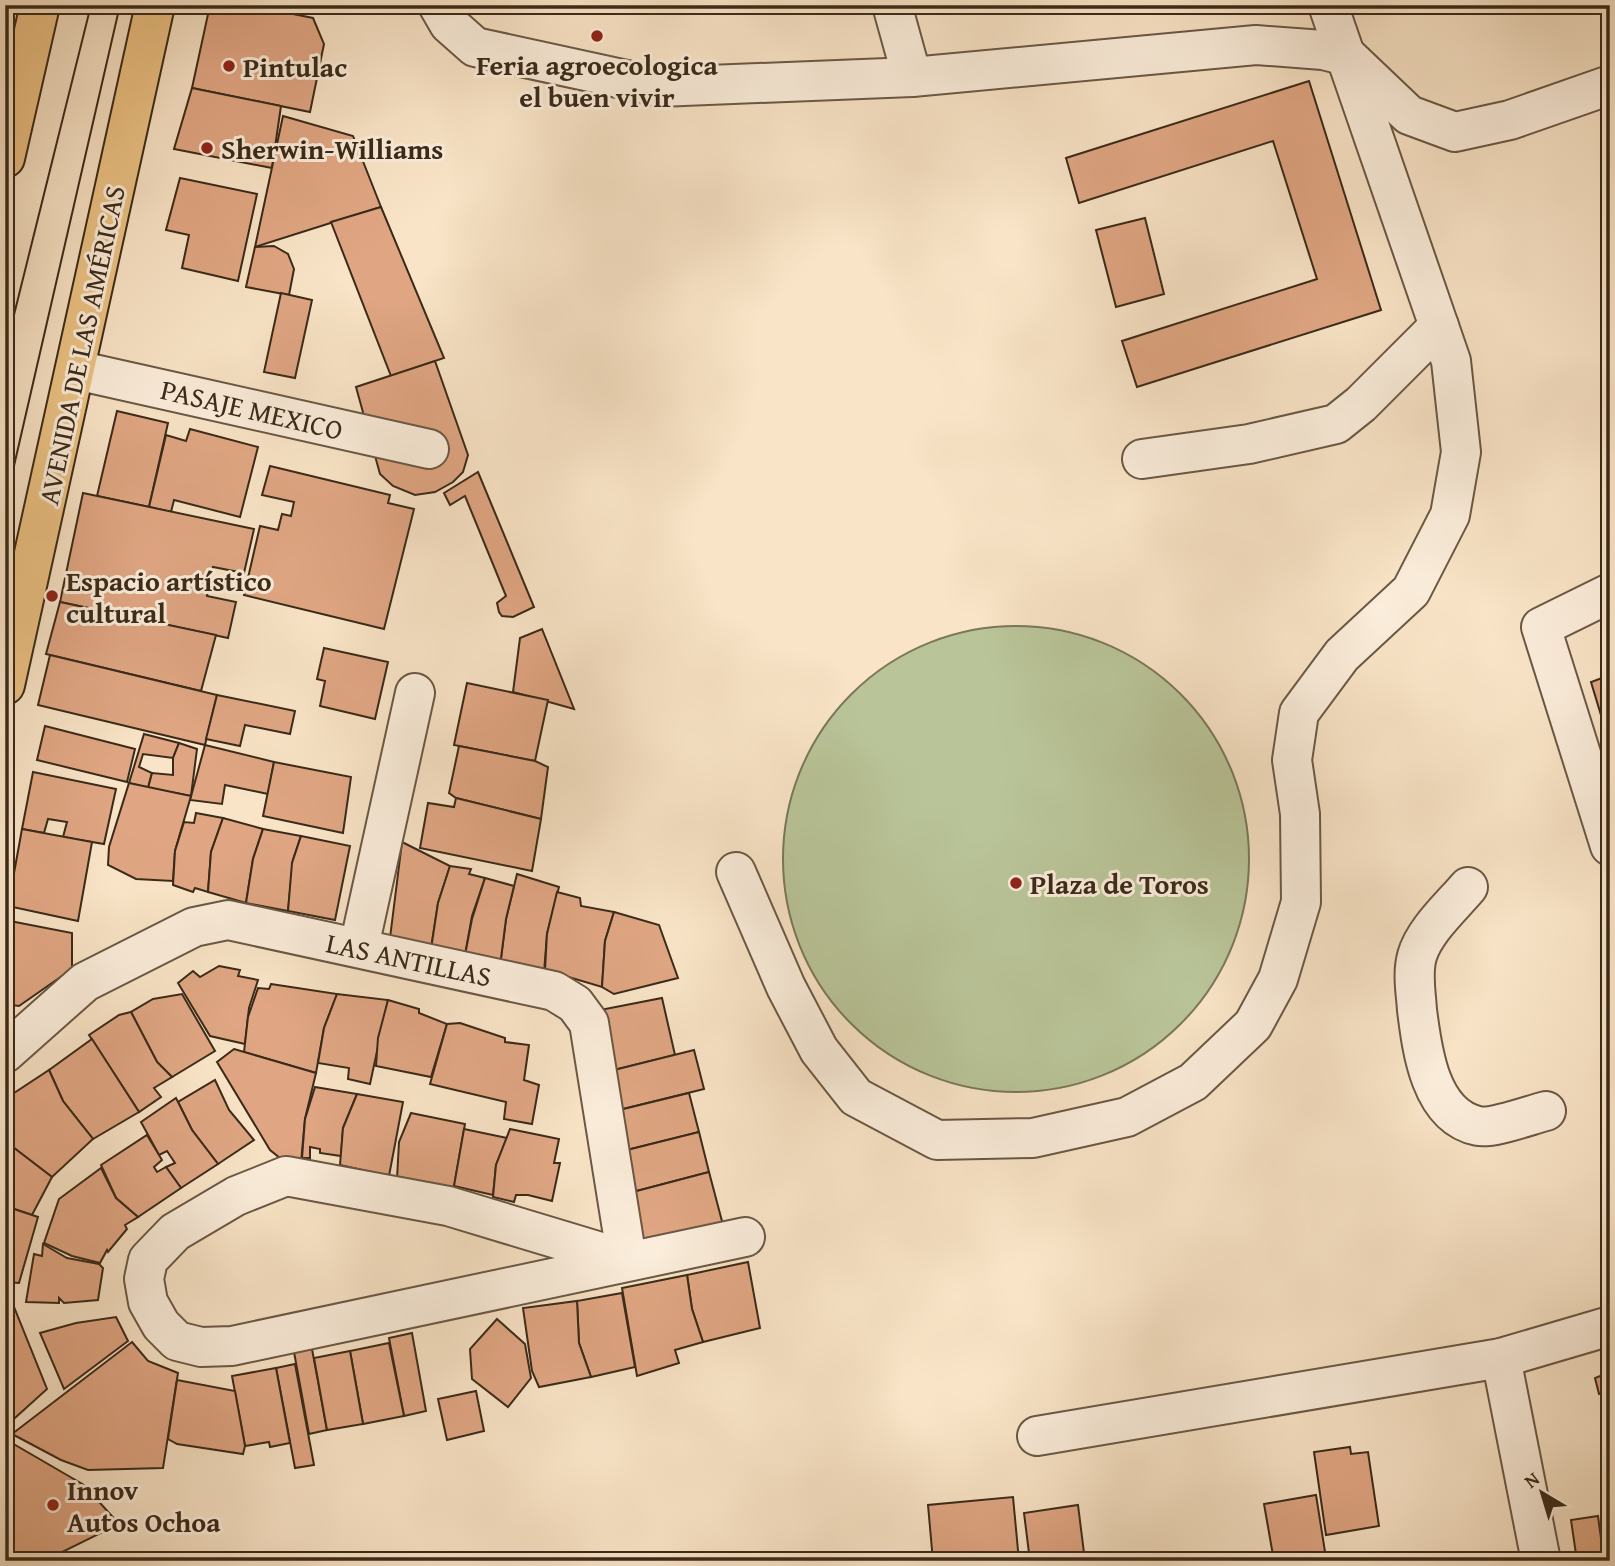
<svg xmlns="http://www.w3.org/2000/svg" width="1615" height="1566" font-family="'Gentium Book Plus',serif">
	<style>
		.pitch { fill: #b9c599; stroke: #7a7859; stroke-width: 2 }
		.building { fill: #e0a683; stroke: #3a2a19; stroke-width: 2 }
		.lines { fill: none; stroke-linecap: round; stroke-linejoin: round }
		.minor-casing { stroke: #6a5844; stroke-width: 42 }
		.major-casing { stroke: #3a2a19; stroke-width: 42 }
		.minor { stroke: #fbeddb; stroke-width: 38 }
		.major { stroke: #ecc284; stroke-width: 38 }
		.tram { stroke: #3a2a19; stroke-width: 2 }
		.poi-dot { fill: #8f2418; stroke: #fbeddb; stroke-width: 2.5 }
		.labels { text-anchor: middle; dominant-baseline: central; stroke-width: 6; stroke-linejoin: round; paint-order: stroke }
		.poi-label { font-size: 28px; font-weight: bold; fill: #3a2a19; stroke: #fbeddb; text-anchor: start }
		.street-label { font-size: 28px; fill: #3a2a19; stroke: #fbeddb }
	</style>
	<rect width="100%" height="100%" fill="#f9e4c7"/>
	<filter id="stains"><feTurbulence type="fractalNoise" baseFrequency=".00286" numOctaves="4"/><feColorMatrix values="0 0 0 0 .2 0 0 0 0 .09 0 0 0 0 .02 0 0 0 .5 -.17"/></filter>
	<radialGradient id="worn" r=".72"><stop offset=".6" stop-color="#630" stop-opacity="0"/><stop offset="1" stop-color="#630" stop-opacity=".3"/></radialGradient>
	<!-- pitch -->
	<circle class="pitch" cx="1016" cy="859" r="233"/>
	<!-- building -->
	<g class="building">
		<path d="M 210,5 L 248,5 L 313,18 L 324,44 L 310,112 L 192,88 Z"/>
		<path d="M 1309,81 L 1381,310 L 1137,387 L 1122,341 L 1317,279 L 1273,141 L 1079,203 L 1066,158 Z"/>
		<path d="M 192,88 L 281,106 L 272,168 L 174,149 Z"/>
		<path d="M 283,116 L 353,136 L 381,207 L 255,247 Z"/>
		<path d="M 180,178 L 257,194 L 238,281 L 182,268 L 189,235 L 166,230 Z"/>
		<path d="M 381,207 L 444,358 L 391,376 L 331,222 Z"/>
		<path d="M 1145,218 L 1164,294 L 1116,307 L 1096,230 Z"/>
		<path d="M 274,246 L 288,254 L 294,269 L 289,295 L 246,287 L 255,247 Z"/>
		<path d="M 281,293 L 312,300 L 295,378 L 264,372 Z"/>
		<path d="M 435,361 L 468,455 L 463,472 L 453,482 L 435,492 L 415,495 L 393,486 L 380,474 L 356,387 Z"/>
		<path d="M 117,411 L 168,423 L 149,507 L 97,496 Z"/>
		<path d="M 190,429 L 258,447 L 240,517 L 174,500 L 171,512 L 149,507 L 166,435 L 186,441 Z"/>
		<path d="M 270,466 L 390,495 L 388,503 L 414,509 L 384,629 L 244,595 L 260,526 L 278,530 L 282,514 L 291,516 L 294,502 L 262,495 Z"/>
		<path d="M 478,472 L 534,607 L 513,617 L 502,616 L 499,612 L 497,603 L 506,596 L 465,496 L 450,505 L 444,493 Z"/>
		<path d="M 83,493 L 254,529 L 244,573 L 213,567 L 207,596 L 236,602 L 228,638 L 60,602 Z"/>
		<path d="M 60,602 L 216,635 L 201,691 L 46,654 Z"/>
		<path d="M 542,629 L 574,709 L 513,692 L 520,638 Z"/>
		<path d="M 324,648 L 388,662 L 375,719 L 320,706 L 325,681 L 317,679 Z"/>
		<path d="M 50,655 L 217,695 L 205,745 L 38,705 Z"/>
		<path d="M 1610,675 L 1610,745 L 1591,682 Z"/>
		<path d="M 467,683 L 548,700 L 535,761 L 454,745 Z"/>
		<path d="M 217,695 L 295,711 L 290,734 L 245,725 L 240,746 L 206,739 Z"/>
		<path d="M 45,726 L 135,749 L 127,782 L 37,760 Z"/>
		<path d="M 144,734 L 179,743 L 173,758 L 143,754 L 139,767 L 152,773 L 148,788 L 129,783 Z"/>
		<path d="M 179,743 L 197,749 L 191,796 L 148,788 L 152,773 L 173,775 L 173,758 Z"/>
		<path d="M 205,745 L 274,762 L 268,794 L 225,785 L 222,804 L 190,800 Z"/>
		<path d="M 459,746 L 535,761 L 548,767 L 541,819 L 456,798 L 449,793 Z"/>
		<path d="M 274,762 L 351,777 L 343,833 L 263,816 Z"/>
		<path d="M 33,772 L 116,789 L 104,844 L 63,837 L 67,822 L 48,819 L 44,833 L 22,829 Z"/>
		<path d="M 129,783 L 191,796 L 175,851 L 173,881 L 136,879 L 108,865 L 109,847 Z"/>
		<path d="M 456,798 L 541,819 L 532,871 L 420,848 L 428,803 L 454,807 Z"/>
		<path d="M 196,813 L 223,818 L 211,852 L 208,892 L 195,888 L 193,892 L 173,885 L 175,851 L 184,822 L 194,823 Z"/>
		<path d="M 223,818 L 263,829 L 253,859 L 246,903 L 208,892 L 211,852 Z"/>
		<path d="M 22,829 L 92,842 L 78,921 L 8,906 Z"/>
		<path d="M 263,829 L 301,836 L 293,860 L 288,911 L 246,903 L 253,859 Z"/>
		<path d="M 301,836 L 350,846 L 335,920 L 288,911 L 292,863 Z"/>
		<path d="M 402,842 L 450,866 L 438,903 L 431,949 L 390,938 Z"/>
		<path d="M 450,866 L 471,869 L 469,874 L 485,878 L 472,916 L 465,955 L 431,949 L 438,903 Z"/>
		<path d="M 517,874 L 559,887 L 547,934 L 544,973 L 500,966 L 506,919 Z"/>
		<path d="M 485,878 L 514,886 L 506,919 L 500,966 L 465,955 L 472,919 Z"/>
		<path d="M 557,892 L 580,898 L 581,906 L 614,912 L 605,941 L 602,987 L 545,970 L 547,934 Z"/>
		<path d="M 614,912 L 659,925 L 678,978 L 614,994 L 602,987 L 605,941 Z"/>
		<path d="M 10,921 L 72,933 L 72,969 L 19,1006 L 5,1004 L 5,948 Z"/>
		<path d="M 219,966 L 240,970 L 238,976 L 258,980 L 249,1008 L 245,1044 L 210,1036 L 178,983 L 193,971 L 200,977 Z"/>
		<path d="M 271,984 L 337,994 L 324,1028 L 316,1073 L 244,1052 L 248,1017 L 258,988 L 269,989 Z"/>
		<path d="M 182,994 L 215,1051 L 172,1077 L 157,1062 L 131,1012 L 153,999 Z"/>
		<path d="M 337,994 L 388,1000 L 370,1084 L 348,1079 L 349,1068 L 318,1063 L 324,1028 Z"/>
		<path d="M 662,998 L 675,1055 L 602,1073 L 600,1010 Z"/>
		<path d="M 388,1000 L 419,1009 L 419,1013 L 447,1024 L 431,1077 L 376,1066 L 378,1038 Z"/>
		<path d="M 131,1012 L 157,1062 L 172,1077 L 154,1088 L 161,1097 L 139,1112 L 89,1035 L 119,1015 Z"/>
		<path d="M 460,1023 L 505,1038 L 505,1042 L 529,1045 L 524,1080 L 539,1085 L 532,1124 L 504,1119 L 506,1102 L 430,1084 L 447,1024 Z"/>
		<path d="M 92,1039 L 139,1112 L 93,1139 L 63,1101 L 49,1070 Z"/>
		<path d="M 234,1049 L 316,1073 L 305,1119 L 300,1174 L 270,1150 L 217,1062 Z"/>
		<path d="M 694,1050 L 704,1089 L 611,1112 L 602,1073 Z"/>
		<path d="M 49,1070 L 63,1101 L 93,1139 L 52,1177 L 5,1141 L 5,1099 Z"/>
		<path d="M 215,1080 L 229,1110 L 254,1140 L 218,1164 L 192,1130 L 178,1102 Z"/>
		<path d="M 315,1087 L 357,1094 L 343,1128 L 341,1156 L 320,1153 L 320,1149 L 310,1147 L 310,1158 L 302,1158 L 305,1119 Z"/>
		<path d="M 689,1093 L 699,1132 L 619,1152 L 611,1112 Z"/>
		<path d="M 357,1094 L 403,1102 L 389,1176 L 340,1165 L 343,1128 Z"/>
		<path d="M 176,1098 L 192,1130 L 218,1164 L 181,1188 L 166,1167 L 175,1163 L 167,1151 L 159,1155 L 141,1122 Z"/>
		<path d="M 411,1113 L 465,1124 L 453,1192 L 397,1179 L 399,1142 Z"/>
		<path d="M 464,1129 L 507,1138 L 496,1165 L 493,1195 L 454,1186 Z"/>
		<path d="M 510,1129 L 559,1139 L 554,1163 L 560,1163 L 552,1201 L 528,1195 L 516,1195 L 514,1202 L 493,1197 L 496,1165 Z"/>
		<path d="M 699,1132 L 709,1172 L 629,1193 L 619,1152 Z"/>
		<path d="M 147,1135 L 162,1160 L 154,1167 L 157,1172 L 166,1167 L 181,1188 L 138,1217 L 116,1198 L 101,1165 Z"/>
		<path d="M 5,1141 L 52,1177 L 32,1215 L 5,1206 Z"/>
		<path d="M 101,1168 L 116,1198 L 138,1217 L 125,1225 L 127,1229 L 108,1252 L 107,1250 L 100,1263 L 72,1256 L 44,1243 L 59,1199 Z"/>
		<path d="M 709,1172 L 723,1225 L 641,1242 L 629,1193 Z"/>
		<path d="M 5,1206 L 38,1217 L 19,1283 L 5,1282 Z"/>
		<path d="M 43,1244 L 67,1258 L 99,1264 L 103,1268 L 98,1300 L 64,1303 L 59,1298 L 59,1303 L 26,1302 L 34,1254 L 42,1256 Z"/>
		<path d="M 748,1262 L 760,1328 L 703,1342 L 692,1309 L 687,1275 Z"/>
		<path d="M 687,1275 L 692,1309 L 703,1342 L 675,1350 L 679,1363 L 637,1376 L 622,1288 Z"/>
		<path d="M 622,1293 L 635,1367 L 591,1377 L 579,1343 L 577,1301 Z"/>
		<path d="M 5,1297 L 10,1297 L 47,1389 L 5,1427 Z"/>
		<path d="M 577,1301 L 579,1343 L 591,1377 L 539,1387 L 532,1371 L 523,1308 Z"/>
		<path d="M 116,1317 L 128,1341 L 64,1389 L 40,1333 L 76,1323 Z"/>
		<path d="M 497,1319 L 525,1344 L 531,1378 L 508,1407 L 472,1379 L 470,1349 Z"/>
		<path d="M 412,1333 L 426,1411 L 404,1416 L 389,1338 Z"/>
		<path d="M 132,1342 L 148,1361 L 178,1373 L 163,1468 L 88,1470 L 61,1460 L 12,1434 Z"/>
		<path d="M 389,1343 L 404,1416 L 363,1424 L 350,1351 Z"/>
		<path d="M 312,1349 L 327,1430 L 309,1434 L 294,1352 Z"/>
		<path d="M 350,1351 L 363,1424 L 327,1430 L 314,1358 Z"/>
		<path d="M 295,1364 L 314,1465 L 295,1468 L 276,1368 Z"/>
		<path d="M 276,1368 L 290,1443 L 270,1447 L 269,1442 L 245,1446 L 232,1376 Z"/>
		<path d="M 1610,1372 L 1610,1390 L 1599,1394 L 1595,1378 Z"/>
		<path d="M 177,1380 L 235,1391 L 245,1446 L 243,1454 L 177,1444 L 168,1439 Z"/>
		<path d="M 476,1391 L 484,1431 L 447,1440 L 438,1399 Z"/>
		<path d="M 5,1439 L 84,1485 L 119,1524 L 44,1561 L 5,1561 Z"/>
		<path d="M 1350,1447 L 1351,1454 L 1368,1452 L 1379,1526 L 1326,1535 L 1314,1452 Z"/>
		<path d="M 1316,1495 L 1326,1558 L 1274,1561 L 1264,1504 Z"/>
		<path d="M 1013,1497 L 1019,1561 L 933,1561 L 928,1505 Z"/>
		<path d="M 1078,1505 L 1085,1561 L 1030,1561 L 1024,1513 Z"/>
		<path d="M 1598,1516 L 1604,1561 L 1577,1561 L 1571,1520 Z"/>
	</g>
	<g class="lines">
		<defs>
			<g id="minor">
				<path d="M 438,5 L 449,24 L 475,47 L 659,87 L 912,77 L 1256,45 L 1323,50 L 1347,56 L 1409,115 L 1455,132 L 1510,120 L 1610,85"/>
				<path d="M 892,5 L 912,77"/>
				<path d="M 76,370 L 429,449"/>
				<path d="M 1142,459 L 1249,444 L 1336,424 L 1361,404 L 1439,326"/>
				<path d="M 1610,593 L 1541,627 L 1610,846"/>
				<path d="M 736,872 L 786,987 L 819,1050 L 856,1097 L 937,1140 L 1033,1138 L 1127,1117 L 1193,1082 L 1253,1025 L 1278,979 L 1301,902 L 1300,814 L 1292,760 L 1299,713 L 1342,655 L 1411,591 L 1450,515 L 1461,452 L 1451,361 L 1328,5"/>
				<path d="M 1468,887 C 1451,907 1424,931 1417,956 C 1412,974 1416,993 1417,1010 C 1422,1050 1430,1116 1478,1126 C 1492,1129 1530,1115 1546,1111"/>
				<path d="M 359,947 L 415,693"/>
				<path d="M 5,1053 L 85,982 L 194,927 L 228,920 L 554,991 L 575,1004 L 589,1023 L 627,1260"/>
				<path d="M 627,1260 L 448,1206 L 286,1176 L 236,1196 L 175,1232 L 148,1260 L 144,1279 L 148,1302 L 161,1325 L 177,1341 L 201,1347 L 232,1346 L 745,1237"/>
				<path d="M 1501,1358 L 1541,1561"/>
				<path d="M 1037,1436 L 1501,1358 L 1610,1326"/>
			</g>
			<g id="major">
				<path d="M 5,158 L 40,5"/>
				<path d="M 5,685 L 155,5"/>
			</g>
		</defs>
		<!-- minor casing -->
		<use href="#minor" class="minor-casing"/>
		<!-- major casing -->
		<use href="#major" class="major-casing"/>
		<!-- minor -->
		<use href="#minor" class="minor"/>
		<!-- major -->
		<use href="#major" class="major"/>
		<!-- tram -->
		<g class="tram">
			<path d="M 5,351 L 91,5"/>
			<path d="M 5,505 L 120,5"/>
		</g>
	</g>
	<!-- markers -->
	<g class="poi-dot">
		<circle cx="597" cy="36" r="7"/>
		<circle cx="229" cy="66" r="7"/>
		<circle cx="207" cy="148" r="7"/>
		<circle cx="52" cy="596" r="7"/>
		<circle cx="1016" cy="883" r="7"/>
		<circle cx="53" cy="1505" r="7"/>
	</g>
	<g class="labels">
		<!-- poi labels -->
		<g class="poi-label">
			<text x="597" y="64" text-anchor="middle">Feria agroecologica<tspan x="597" dy="32">el buen vivir</tspan></text>
			<text x="243" y="66">Pintulac</text>
			<text x="221" y="148">Sherwin-Williams</text>
			<text x="66" y="580">Espacio artístico<tspan x="66" dy="32">cultural</tspan></text>
			<text x="1030" y="883">Plaza de Toros</text>
			<text x="67" y="1489">Innov<tspan x="67" dy="32">Autos Ochoa</tspan></text>
		</g>
		<!-- street labels -->
		<g class="street-label">
			<text transform="translate(81 345) rotate(-78)">AVENIDA DE LAS AMÉRICAS</text>
			<text transform="translate(252 409) rotate(13)">PASAJE MEXICO</text>
			<text transform="translate(409 959) rotate(12)">LAS ANTILLAS</text>
		</g>
	</g>
	<!-- margin -->
	<rect width="1615" height="1566" fill="none" stroke="#f9e4c7" stroke-width="28"/>
	<rect x="7" y="7" width="1601" height="1552" fill="none" stroke="#3a2a19" stroke-width="3.5"/>
	<rect x="14" y="14" width="1587" height="1538" fill="none" stroke="#3a2a19" stroke-width="2"/>
	<!-- north arrow -->
	<g transform="translate(1542 1493) rotate(322)" stroke="#fbeddb" stroke-width="5" paint-order="stroke">
	<path d="M0-5L12 26L0 18L-12 26Z" fill="#3a2a19"/>
	<text y="-10" font-size="19" font-weight="bold" text-anchor="middle" fill="#3a2a19">N</text>
	</g>
	<rect width="100%" height="100%" filter="url(#stains)"/>
	<rect width="100%" height="100%" fill="url(#worn)"/>
</svg>
